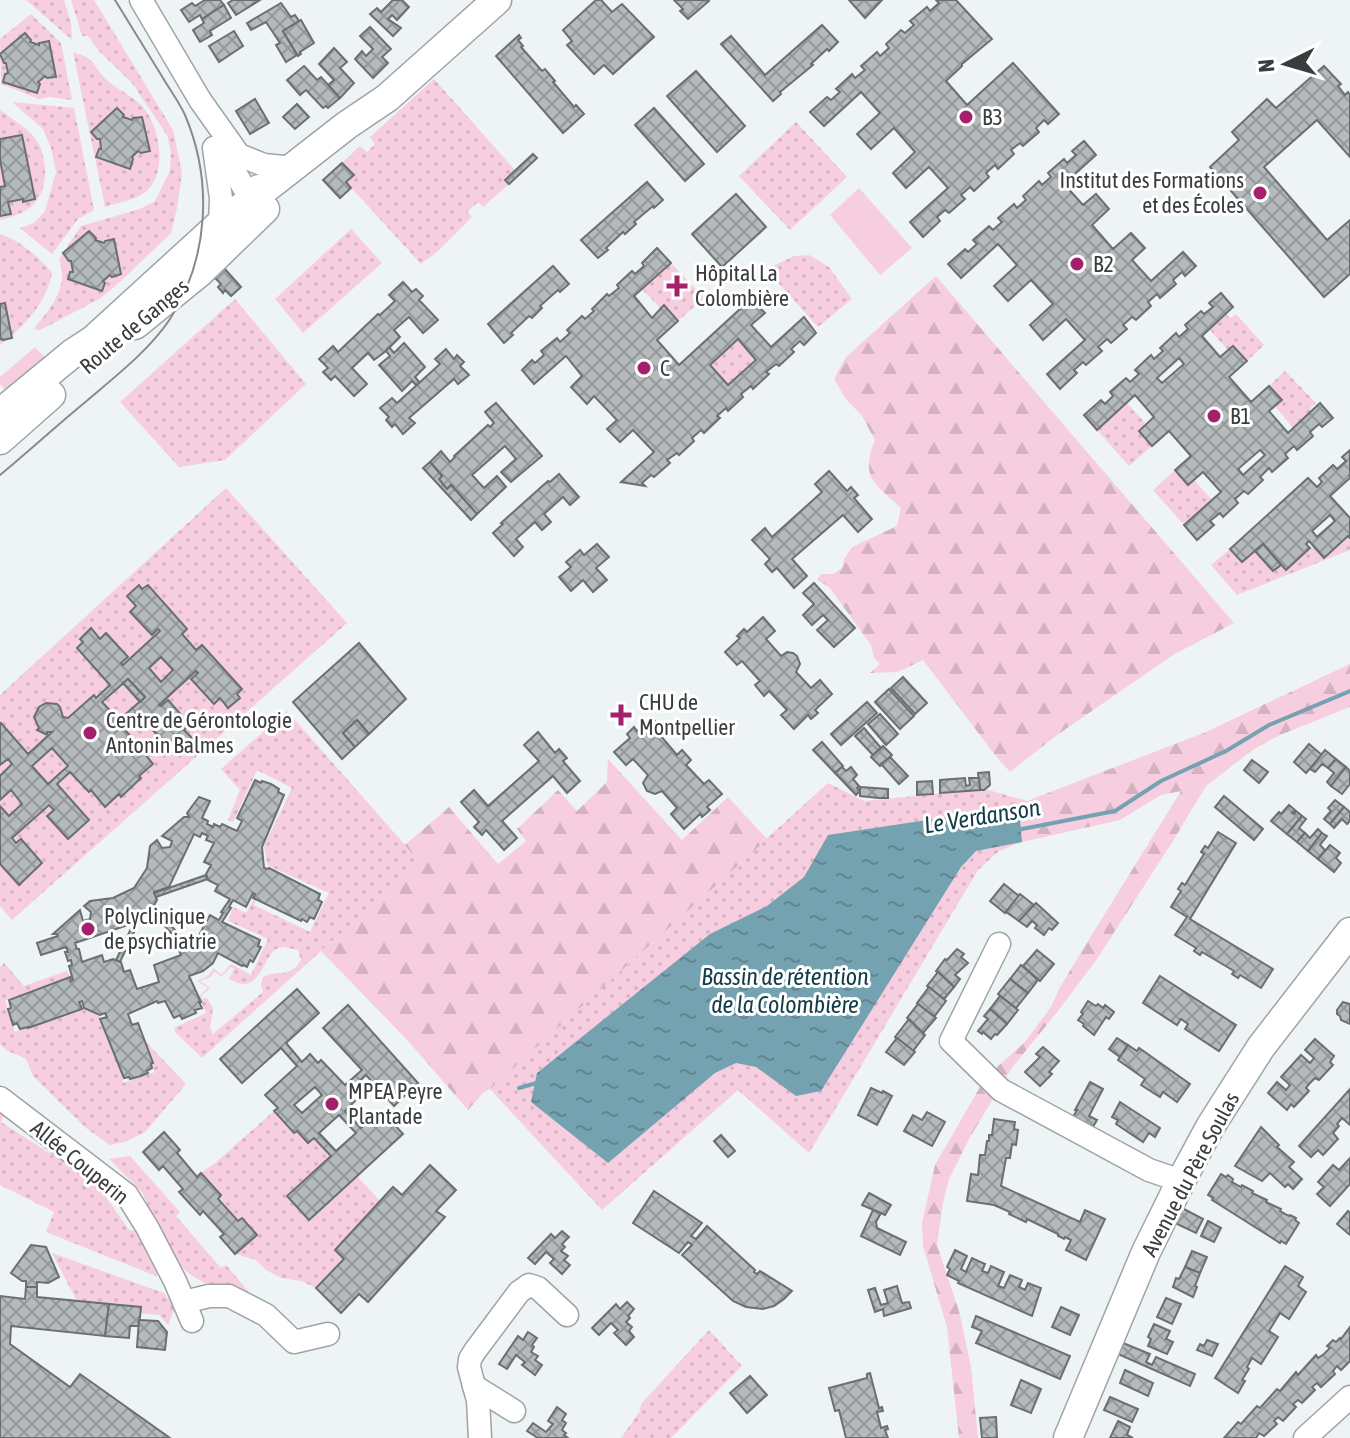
<svg xmlns="http://www.w3.org/2000/svg" width="1350" height="1438" font-family="'Asap Condensed',sans-serif">
	<style>
		.grass { fill: url(#grass-dots); fill-rule: evenodd }
		.forest { fill: url(#forest-firs) }
		.garden { fill: #f6cedf }
		.water { fill: url(#water-ripples) }
		.lines { fill: none; stroke-linecap: round; stroke-linejoin: round }
		.stream { stroke: #75a2b0; stroke-width: 4 }
		.building { fill: url(#building-cross-hatch); stroke: #6a6f70; stroke-width: 2; fill-rule: evenodd }
		.minor-casing { stroke: #9fa4a5; stroke-width: 25 }
		.major-casing { stroke: #9fa4a5; stroke-width: 31 }
		.minor { stroke: #fff; stroke-width: 22 }
		.major { stroke: #fff; stroke-width: 28 }
		.tram { stroke: #878b8d; stroke-width: 2 }
		.poi-dot { fill: #a41f6c; stroke: #fff; stroke-width: 3 }
		.labels { text-anchor: middle; dominant-baseline: central; stroke-width: 6; stroke-linejoin: round; paint-order: stroke }
		.poi-label { font-size: 22px; fill: #3a3c3d; stroke: #fff; text-anchor: start }
		.street-label { font-size: 22px; fill: #3a3c3d; stroke: #fff }
		.water-label { font-size: 24px; font-style: italic; fill: #123c47; stroke: #fff }
	</style>
	<defs>
		<pattern id="grass-dots" width="8" height="8" patternUnits="userSpaceOnUse" patternTransform="scale(2)"><rect width="8" height="8" fill="#f6cedf"/><path d="M2 2h.1M6 6h.1" fill="none" stroke="#d4b2c0" stroke-width="1.8" stroke-linecap="round"/></pattern>
		<pattern id="forest-firs" width="22" height="20" patternUnits="userSpaceOnUse" patternTransform="scale(2)"><rect width="22" height="20" fill="#f6cedf"/><path d="M5 1l3.5 6h-7zM16 11l3.5 6h-7z" fill="#d4b2c0"/></pattern>
		<pattern id="water-ripples" width="26" height="14" patternUnits="userSpaceOnUse" patternTransform="scale(2)"><rect width="26" height="14" fill="#75a2b0"/><path d="M2 4q2-2 4 0t4 0M15 11q2-2 4 0t4 0" fill="none" stroke="#618590"/></pattern>
		<pattern id="building-cross-hatch" width="8" height="8" patternUnits="userSpaceOnUse" patternTransform="scale(2)"><rect width="8" height="8" fill="#b5babc"/><path d="M0 0l8 8M0 8l8-8" fill="none" stroke="#94989a"/></pattern>
	</defs>
	<rect width="100%" height="100%" fill="#eef4f6"/>
	<!-- grass -->
	<g class="grass">
		<path d="M 26,0 L 64,0 L 71,23 L 72,40 Z"/>
		<path d="M 71,0 L 94,0 L 173,130 L 182,173 L 177,208 L 171,233 L 122,280 L 101,298 L 40,330 L 34,329 C 51,307 69,288 59,259 L 81,226 L 140,209 L 155,201 L 170,171 L 171,152 L 167,135 L 132,83 L 99,51 L 88,36 L 82,36 Z"/>
		<path d="M 31,14 L 61,43 L 72,100 L 49,97 L 39,99 L 1,84 L 0,39 Z"/>
		<path d="M 73,52 C 98,60 90,63 106,79 C 116,89 131,95 141,105 C 161,125 170,179 141,195 C 131,201 116,203 105,207 Z"/>
		<path d="M 434,79 L 515,170 L 505,179 L 509,184 L 483,207 L 478,202 L 467,212 L 472,217 L 437,252 L 421,264 L 346,182 L 353,175 L 342,163 L 360,146 L 367,152 L 375,144 L 370,137 Z"/>
		<path d="M 12,102 L 74,108 L 94,210 L 78,219 L 52,254 L 20,228 L 34,223 L 45,211 L 56,172 L 51,148 L 43,129 Z"/>
		<path d="M 0,110 C 12,119 26,127 35,138 C 42,147 44,157 45,168 C 46,201 30,213 0,220 Z"/>
		<path d="M 796,122 L 847,177 L 790,230 L 739,176 Z"/>
		<path d="M 351,229 L 382,263 L 303,333 L 275,299 Z"/>
		<path d="M 0,234 C 19,240 39,257 52,273 C 46,304 24,326 0,345 Z"/>
		<path d="M 809,255 L 829,267 L 852,299 L 818,327 L 775,279 L 775,265 L 794,256 Z"/>
		<path d="M 671,263 L 704,298 L 678,321 L 665,306 L 661,309 L 642,289 Z"/>
		<path d="M 235,299 L 306,384 L 225,460 L 179,467 L 120,402 Z"/>
		<path d="M 1226,314 L 1230,318 L 1236,314 L 1264,345 L 1247,361 L 1233,346 L 1228,350 L 1209,329 Z"/>
		<path d="M 738,339 L 756,360 L 728,385 L 710,365 Z"/>
		<path d="M 1285,371 L 1316,403 L 1310,408 L 1312,411 L 1293,428 L 1275,406 L 1282,400 L 1269,386 Z"/>
		<path d="M 1127,403 L 1146,424 L 1152,446 L 1129,466 L 1097,430 Z"/>
		<path d="M 1175,470 L 1188,485 L 1194,480 L 1212,500 L 1184,525 L 1153,490 Z"/>
		<path d="M 226,488 L 347,623 L 12,920 L 0,906 L 0,695 Z"/>
		<path d="M 1348,536 L 1350,538 L 1350,550 L 1237,595 L 1211,565 L 1230,549 L 1243,562 L 1263,544 L 1286,570 L 1314,546 L 1325,558 Z"/>
		<path d="M 287,711 L 420,862 L 202,1058 L 175,1032 L 174,1028 L 206,1013 L 199,996 L 208,988 L 197,981 L 208,976 L 214,968 L 221,975 L 231,964 L 251,975 L 268,939 L 228,921 L 233,907 L 246,913 L 254,899 L 256,900 L 254,905 L 310,932 L 329,893 L 269,866 L 267,863 L 264,846 L 292,788 L 257,770 L 233,822 L 228,820 L 240,790 L 221,769 ZM 283,947 L 298,950 L 301,960 C 290,979 279,969 263,977 L 261,984 L 263,992 L 213,1034 L 210,1028 L 213,1008 L 207,998 L 202,999 L 201,996 L 210,988 L 200,981 L 211,977 L 214,971 L 221,977 L 231,967 L 234,969 L 229,979 C 260,998 262,958 276,949 C 278,948 281,948 283,947 Z"/>
		<path d="M 828,783 L 864,801 L 985,789 L 1027,801 L 1019,807 L 1022,842 L 999,851 L 978,870 L 809,1153 L 738,1090 L 602,1210 L 490,1089 Z"/>
		<path d="M 4,963 L 24,986 L 67,971 L 70,977 L 18,997 L 5,1000 L 15,1032 L 84,1008 L 100,1015 L 100,1019 L 122,1073 L 123,1083 L 155,1072 L 152,1068 L 153,1063 L 145,1041 L 186,1084 L 145,1132 L 125,1142 L 110,1145 L 86,1128 L 33,1076 L 26,1059 L 6,1050 L 0,1044 L 0,967 Z"/>
		<path d="M 0,1107 L 6,1111 L 1,1122 L 62,1161 L 101,1190 L 129,1230 L 143,1232 L 159,1266 L 156,1276 L 46,1232 L 54,1212 L 0,1185 Z"/>
		<path d="M 274,1111 L 294,1133 L 297,1131 L 308,1143 L 314,1138 L 331,1156 L 287,1196 L 309,1219 L 357,1176 L 380,1201 L 335,1250 L 344,1259 L 316,1288 L 301,1281 L 281,1278 L 266,1270 L 256,1260 L 235,1254 L 242,1218 L 238,1221 L 218,1199 L 221,1195 L 201,1173 L 215,1163 Z"/>
		<path d="M 130,1156 L 180,1212 L 176,1216 L 221,1268 L 226,1265 L 259,1304 L 214,1289 L 191,1275 L 173,1260 L 142,1192 L 109,1159 Z"/>
		<path d="M 52,1253 L 164,1293 L 175,1308 L 168,1325 L 159,1315 L 140,1313 L 140,1307 L 77,1301 Z"/>
		<path d="M 709,1330 L 742,1366 L 671,1438 L 621,1438 L 640,1411 L 641,1404 Z"/>
	</g>
	<!-- forest -->
	<g class="forest">
		<path d="M 936,276 L 1234,623 L 1173,655 L 1057,735 L 1010,772 L 995,755 L 923,660 L 898,672 L 870,673 L 880,664 L 874,658 L 871,645 L 845,609 L 829,587 L 817,580 L 821,574 L 833,574 L 842,568 L 844,559 L 852,547 L 897,526 L 901,508 C 874,483 860,478 875,440 L 862,416 L 846,399 L 834,379 L 846,357 Z"/>
		<path d="M 1350,664 L 1350,707 L 1280,735 L 1254,749 L 1206,786 L 1171,844 L 1097,959 L 1058,1011 L 1011,1069 L 969,1139 L 949,1179 L 943,1203 L 937,1245 L 959,1311 L 971,1367 L 978,1438 L 959,1438 L 947,1327 L 923,1246 L 922,1223 L 935,1165 L 980,1087 L 996,1068 L 1024,1043 L 1051,1007 L 1060,987 L 1088,941 L 1181,791 L 1161,795 L 1120,820 L 1022,842 L 1019,806 L 1027,801 L 1206,732 Z"/>
		<path d="M 608,759 L 682,840 L 728,797 L 767,839 L 490,1089 L 483,1093 L 468,1110 L 409,1042 L 321,951 L 419,862 L 405,845 L 449,807 L 498,864 L 526,841 L 517,829 L 558,790 L 577,811 L 607,782 Z"/>
	</g>
	<!-- garden -->
	<g class="garden">
		<path d="M 859,188 L 912,248 L 880,275 L 830,215 Z"/>
		<path d="M 35,347 L 45,358 L 6,391 L 0,384 L 0,377 Z"/>
	</g>
	<!-- water -->
	<path class="water" d="M 1019,806 L 1022,842 L 976,851 L 961,867 L 821,1091 L 796,1096 L 756,1067 L 736,1063 L 715,1073 L 608,1163 L 531,1102 L 537,1073 L 710,934 L 767,906 L 804,877 L 828,835 Z"/>
	<g class="lines">
		<!-- stream -->
		<g class="stream">
			<path d="M 1017,830 L 1115,811 L 1161,781 L 1226,751 L 1269,725 L 1350,691"/>
			<path d="M 519,1088 L 540,1082"/>
		</g>
	</g>
	<!-- building -->
	<g class="building">
		<path d="M 205,0 L 220,0 L 224,5 L 202,19 L 200,15 L 189,22 L 181,10 L 192,3 L 195,6 Z"/>
		<path d="M 233,0 L 260,0 L 236,15 L 228,3 Z"/>
		<path d="M 393,0 L 402,0 L 409,7 L 397,20 L 392,15 L 388,19 L 401,28 L 393,36 L 370,14 L 377,8 L 381,12 Z"/>
		<path d="M 596,0 L 601,0 L 612,12 L 622,4 L 654,37 L 613,74 L 604,65 L 594,74 L 567,45 L 572,41 L 563,30 Z"/>
		<path d="M 674,0 L 708,0 L 709,1 L 688,19 L 680,11 L 683,9 Z"/>
		<path d="M 849,0 L 882,0 L 865,18 Z"/>
		<path d="M 936,0 L 956,0 L 992,39 L 962,64 L 962,66 L 946,81 L 967,105 L 1013,63 L 1059,114 L 1048,124 L 1044,120 L 1036,128 L 1039,132 L 1023,146 L 1020,143 L 1011,150 L 1014,154 L 998,169 L 995,165 L 986,173 L 989,177 L 974,191 L 970,187 L 961,195 L 965,199 L 949,213 L 945,210 L 937,217 L 940,221 L 923,237 L 910,222 L 948,188 L 929,167 L 906,188 L 893,173 L 915,152 L 894,128 L 871,149 L 857,134 L 880,113 L 861,92 L 824,126 L 810,112 L 827,97 L 831,100 L 840,92 L 836,89 L 852,74 L 855,78 L 865,70 L 861,66 L 877,52 L 880,56 L 889,48 L 886,44 L 901,30 L 905,33 L 914,25 L 910,21 L 927,7 L 930,11 L 939,3 Z"/>
		<path d="M 281,3 L 291,17 L 295,15 L 299,21 L 283,31 L 297,55 L 286,62 L 276,45 L 280,43 L 266,22 L 251,30 L 247,23 Z"/>
		<path d="M 224,5 L 231,18 L 210,31 L 212,35 L 200,42 L 193,30 L 204,23 L 202,19 Z"/>
		<path d="M 301,20 L 314,43 L 300,52 L 301,54 L 298,56 L 283,31 Z"/>
		<path d="M 822,25 L 838,42 L 829,51 L 827,49 L 811,64 L 813,65 L 780,92 L 781,94 L 773,101 L 721,44 L 731,36 L 765,75 Z"/>
		<path d="M 370,27 L 391,49 L 382,57 L 388,63 L 373,78 L 355,59 L 362,51 L 366,56 L 373,49 L 360,36 Z"/>
		<path d="M 234,31 L 243,46 L 219,62 L 209,46 Z"/>
		<path d="M 25,33 L 31,40 L 30,42 L 39,45 L 39,43 L 49,41 L 56,77 L 47,78 L 45,76 L 38,82 L 40,84 L 37,93 L 3,82 L 5,74 L 8,73 L 6,63 L 4,63 L 0,54 Z"/>
		<path d="M 519,35 L 521,38 L 518,40 L 523,46 L 521,47 L 542,71 L 545,69 L 555,81 L 553,82 L 574,107 L 576,105 L 584,114 L 563,133 L 496,56 Z"/>
		<path d="M 334,48 L 347,62 L 340,68 L 354,83 L 340,98 L 328,85 L 334,80 L 319,64 Z"/>
		<path d="M 304,66 L 317,80 L 321,77 L 340,98 L 328,108 L 326,106 L 323,108 L 306,90 L 300,95 L 287,80 Z"/>
		<path d="M 1324,66 L 1341,84 L 1338,86 L 1345,95 L 1348,92 L 1350,95 L 1350,157 L 1317,120 L 1264,167 L 1327,240 L 1350,220 L 1350,274 L 1324,297 L 1210,167 L 1239,140 L 1232,132 L 1267,99 L 1276,108 Z"/>
		<path d="M 696,71 L 745,126 L 717,152 L 667,96 Z"/>
		<path d="M 255,99 L 269,123 L 250,134 L 236,111 Z"/>
		<path d="M 297,104 L 309,117 L 295,129 L 283,117 Z"/>
		<path d="M 117,108 L 124,115 L 123,117 L 132,120 L 133,118 L 142,117 L 150,151 L 141,153 L 138,151 L 132,157 L 133,159 L 130,169 L 96,157 L 99,149 L 101,149 L 100,139 L 97,139 L 91,132 Z"/>
		<path d="M 654,108 L 704,164 L 685,181 L 635,125 Z"/>
		<path d="M 22,135 L 35,199 L 23,202 L 23,199 L 8,202 L 11,214 L 0,216 L 0,187 L 5,186 L 0,160 L 0,139 Z"/>
		<path d="M 1084,141 L 1096,155 L 1064,184 L 1083,205 L 1096,194 L 1109,209 L 1092,225 L 1113,249 L 1131,233 L 1145,248 L 1132,260 L 1151,281 L 1183,252 L 1196,266 L 1185,276 L 1182,272 L 1173,280 L 1176,284 L 1160,298 L 1157,294 L 1148,302 L 1151,306 L 1136,320 L 1132,317 L 1123,325 L 1127,329 L 1111,343 L 1107,339 L 1098,347 L 1102,351 L 1086,365 L 1083,362 L 1074,370 L 1077,373 L 1060,389 L 1047,374 L 1085,340 L 1066,319 L 1043,340 L 1030,325 L 1053,304 L 1031,280 L 1008,301 L 994,286 L 1017,265 L 998,244 L 961,278 L 948,264 L 965,249 L 968,252 L 977,244 L 973,240 L 989,226 L 993,230 L 1002,222 L 998,218 L 1014,204 L 1017,208 L 1026,200 L 1023,196 L 1039,181 L 1042,185 L 1051,177 L 1048,173 L 1064,159 L 1067,163 L 1076,155 L 1072,151 Z"/>
		<path d="M 533,154 L 537,158 L 509,184 L 505,180 Z"/>
		<path d="M 342,163 L 354,175 L 346,182 L 351,188 L 340,198 L 323,180 Z"/>
		<path d="M 647,182 L 663,200 L 654,208 L 653,206 L 634,222 L 636,224 L 625,234 L 623,232 L 606,248 L 608,250 L 598,258 L 581,240 Z"/>
		<path d="M 736,194 L 766,227 L 722,267 L 692,234 Z"/>
		<path d="M 89,231 L 96,238 L 95,240 L 104,243 L 105,241 L 114,239 L 121,274 L 112,277 L 110,275 L 103,281 L 105,283 L 102,291 L 68,279 L 70,272 L 73,272 L 71,261 L 69,261 L 63,253 Z"/>
		<path d="M 657,248 L 671,263 L 634,296 L 652,318 L 664,305 L 678,321 L 657,340 L 679,365 L 751,299 L 765,313 L 751,325 L 771,347 L 804,317 L 816,333 L 804,345 L 800,341 L 791,349 L 794,352 L 779,366 L 776,364 L 766,372 L 769,374 L 753,389 L 751,386 L 741,394 L 743,397 L 728,411 L 726,408 L 717,416 L 720,418 L 704,433 L 701,430 L 692,438 L 694,441 L 679,455 L 677,453 L 667,460 L 670,463 L 654,477 L 651,475 L 642,483 L 645,486 L 621,482 L 654,452 L 633,430 L 620,442 L 607,429 L 617,420 L 594,396 L 587,404 L 571,387 L 582,376 L 566,356 L 534,384 L 522,370 L 532,360 L 535,363 L 544,355 L 541,351 L 557,338 L 560,342 L 570,333 L 567,330 L 582,316 L 585,319 L 594,311 L 592,309 L 607,294 L 609,296 L 619,288 L 617,285 L 632,271 L 635,274 L 644,266 L 642,263 ZM 738,339 L 756,360 L 728,385 L 710,365 Z"/>
		<path d="M 553,266 L 569,284 L 560,292 L 558,290 L 540,306 L 542,308 L 532,318 L 529,316 L 511,333 L 513,335 L 504,343 L 488,324 Z"/>
		<path d="M 224,268 L 241,287 L 231,296 L 225,290 L 223,293 L 218,287 L 221,284 L 214,277 Z"/>
		<path d="M 403,282 L 412,292 L 416,289 L 423,296 L 419,300 L 438,320 L 423,333 L 409,317 L 394,330 L 400,337 L 386,351 L 374,360 L 368,353 L 352,368 L 367,384 L 354,396 L 335,376 L 331,380 L 323,372 L 328,368 L 319,359 L 333,346 L 338,352 L 378,314 L 380,315 L 395,301 L 389,295 Z"/>
		<path d="M 1221,293 L 1233,307 L 1202,336 L 1220,357 L 1233,346 L 1247,361 L 1229,377 L 1251,402 L 1269,386 L 1282,400 L 1269,411 L 1288,433 L 1320,403 L 1333,418 L 1322,427 L 1319,424 L 1310,432 L 1313,436 L 1297,450 L 1294,446 L 1285,454 L 1288,458 L 1272,472 L 1269,468 L 1260,477 L 1263,480 L 1248,494 L 1244,491 L 1235,499 L 1238,503 L 1223,517 L 1220,513 L 1210,521 L 1214,525 L 1197,540 L 1184,525 L 1221,492 L 1203,472 L 1188,485 L 1175,470 L 1191,456 L 1169,431 L 1152,446 L 1139,431 L 1154,417 L 1135,395 L 1097,430 L 1084,415 L 1101,400 L 1105,404 L 1113,396 L 1110,392 L 1126,378 L 1130,382 L 1139,374 L 1135,370 L 1151,355 L 1154,359 L 1163,351 L 1160,348 L 1176,333 L 1179,337 L 1188,329 L 1185,325 L 1201,311 L 1204,314 L 1213,307 L 1209,303 ZM 1179,358 L 1184,364 L 1162,383 L 1157,378 ZM 1260,450 L 1265,455 L 1243,475 L 1238,469 Z"/>
		<path d="M 5,303 L 12,338 L 3,340 L 0,339 L 0,304 Z"/>
		<path d="M 404,343 L 425,367 L 415,377 L 420,383 L 417,386 L 412,381 L 402,391 L 379,365 L 390,356 L 386,351 L 389,347 L 394,353 Z"/>
		<path d="M 446,349 L 454,359 L 457,355 L 464,362 L 460,366 L 469,375 L 458,384 L 454,379 L 409,418 L 415,423 L 403,434 L 395,424 L 392,427 L 386,420 L 389,417 L 380,408 L 392,398 L 397,403 L 440,364 L 435,359 Z"/>
		<path d="M 496,403 L 542,456 L 511,482 L 501,472 L 516,459 L 505,446 L 472,475 L 484,488 L 497,476 L 506,487 L 477,514 L 451,485 L 447,489 L 439,479 L 442,476 L 430,462 L 441,451 L 450,462 L 455,457 L 454,456 L 488,425 L 490,427 L 494,423 L 485,412 Z"/>
		<path d="M 1350,450 L 1350,478 L 1330,496 L 1350,518 L 1350,538 L 1348,536 L 1324,558 L 1309,541 L 1306,544 L 1310,548 L 1286,570 L 1263,544 L 1242,562 L 1230,549 L 1308,478 L 1317,487 L 1322,482 L 1319,478 L 1333,465 L 1337,469 L 1346,461 L 1342,457 ZM 1330,515 L 1335,521 L 1317,537 L 1312,531 Z"/>
		<path d="M 430,462 L 442,476 L 439,479 L 447,489 L 451,485 L 477,514 L 471,520 L 423,468 Z"/>
		<path d="M 829,471 L 847,491 L 851,487 L 858,495 L 854,498 L 872,519 L 858,532 L 843,515 L 792,559 L 807,576 L 794,588 L 777,568 L 772,572 L 765,564 L 770,559 L 752,540 L 765,528 L 772,537 L 822,492 L 815,484 Z"/>
		<path d="M 559,474 L 579,497 L 570,505 L 563,497 L 544,514 L 551,522 L 542,530 L 535,522 L 516,539 L 523,547 L 514,556 L 493,533 L 503,524 L 501,523 L 548,481 L 550,482 Z"/>
		<path d="M 597,544 L 609,557 L 596,568 L 607,580 L 593,592 L 583,580 L 571,591 L 559,577 L 571,567 L 566,562 L 580,550 L 584,555 Z"/>
		<path d="M 1263,544 L 1281,565 L 1273,571 L 1255,551 Z"/>
		<path d="M 814,583 L 855,628 L 834,647 L 817,630 L 828,620 L 823,615 L 812,625 L 803,615 L 814,604 L 803,593 Z"/>
		<path d="M 139,585 L 142,589 L 148,585 L 187,629 L 182,634 L 196,650 L 202,645 L 242,689 L 237,694 L 240,698 L 228,708 L 220,698 L 214,704 L 191,679 L 198,673 L 196,671 L 159,705 L 161,706 L 168,700 L 190,725 L 184,730 L 194,740 L 182,751 L 178,747 L 172,752 L 137,712 L 122,726 L 153,764 L 139,776 L 141,778 L 121,797 L 119,794 L 105,807 L 91,790 L 89,792 L 70,772 L 57,784 L 89,820 L 68,839 L 47,816 L 54,810 L 49,805 L 12,838 L 16,843 L 21,839 L 42,863 L 19,885 L 0,864 L 0,806 L 9,816 L 22,804 L 11,790 L 0,800 L 0,776 L 12,764 L 8,759 L 0,765 L 0,724 L 1,723 L 28,754 L 52,732 L 47,732 L 47,735 L 37,730 L 39,728 L 34,717 L 39,707 L 46,703 L 57,704 L 60,707 L 63,717 L 68,718 L 94,695 L 96,698 L 110,685 L 77,648 L 83,642 L 80,639 L 91,628 L 100,639 L 106,633 L 128,657 L 121,663 L 123,665 L 160,631 L 158,629 L 152,635 L 130,612 L 136,606 L 127,596 ZM 161,657 L 173,670 L 161,682 L 149,668 ZM 128,679 L 145,697 L 119,720 L 102,702 ZM 52,748 L 68,766 L 48,784 L 32,766 Z"/>
		<path d="M 763,617 L 775,631 L 766,639 L 781,656 L 787,652 L 793,653 L 797,656 L 800,664 L 796,672 L 811,688 L 820,680 L 832,694 L 815,710 L 818,713 L 811,719 L 808,715 L 794,729 L 781,715 L 787,710 L 769,691 L 764,696 L 755,685 L 760,681 L 742,661 L 737,665 L 725,652 L 740,638 L 737,636 L 744,629 L 747,632 Z"/>
		<path d="M 359,643 L 406,699 L 369,734 L 357,720 L 343,733 L 355,747 L 342,759 L 293,702 Z"/>
		<path d="M 903,677 L 927,703 L 915,714 L 891,688 Z"/>
		<path d="M 128,679 L 145,697 L 140,702 L 123,683 Z"/>
		<path d="M 889,689 L 914,716 L 900,729 L 875,702 Z"/>
		<path d="M 867,702 L 877,713 L 841,745 L 831,734 Z"/>
		<path d="M 880,714 L 898,734 L 886,745 L 868,724 Z"/>
		<path d="M 652,718 L 664,730 L 660,735 L 677,755 L 682,750 L 691,760 L 686,765 L 704,784 L 709,780 L 722,794 L 707,807 L 710,810 L 702,817 L 700,814 L 684,829 L 671,814 L 677,808 L 662,791 L 655,794 L 647,791 L 643,783 L 648,775 L 633,759 L 626,765 L 614,752 L 630,738 L 627,734 L 634,727 L 637,731 Z"/>
		<path d="M 357,720 L 369,734 L 355,747 L 343,733 Z"/>
		<path d="M 864,728 L 881,748 L 873,755 L 855,736 Z"/>
		<path d="M 538,732 L 555,753 L 559,749 L 567,758 L 563,761 L 580,781 L 567,793 L 553,776 L 502,821 L 517,838 L 504,850 L 486,830 L 482,835 L 474,827 L 479,822 L 461,802 L 474,790 L 488,806 L 539,761 L 524,745 Z"/>
		<path d="M 822,742 L 843,766 L 835,773 L 813,750 Z"/>
		<path d="M 1309,744 L 1322,755 L 1306,773 L 1294,762 Z"/>
		<path d="M 883,746 L 892,755 L 880,766 L 871,757 Z"/>
		<path d="M 1325,750 L 1336,759 L 1328,768 L 1322,764 L 1315,772 L 1310,769 Z"/>
		<path d="M 890,757 L 908,776 L 899,784 L 881,764 Z"/>
		<path d="M 1336,759 L 1346,767 L 1331,786 L 1327,782 L 1334,773 L 1328,768 Z"/>
		<path d="M 1252,760 L 1268,772 L 1259,783 L 1244,770 Z"/>
		<path d="M 842,767 L 846,771 L 851,767 L 857,775 L 853,779 L 859,786 L 857,788 L 860,791 L 856,795 L 835,773 Z"/>
		<path d="M 1346,767 L 1350,771 L 1350,784 L 1342,794 L 1331,786 Z"/>
		<path d="M 989,772 L 990,785 L 984,790 L 980,790 L 978,773 Z"/>
		<path d="M 965,778 L 966,786 L 970,785 L 969,778 L 979,778 L 980,790 L 940,793 L 940,780 Z"/>
		<path d="M 255,780 L 261,783 L 262,781 L 271,784 L 279,789 L 278,792 L 284,795 L 262,847 L 264,868 L 268,869 L 269,868 L 320,894 L 318,900 L 322,902 L 314,919 L 310,917 L 307,922 L 302,919 L 301,921 L 253,898 L 255,894 L 253,893 L 246,907 L 233,900 L 229,907 L 231,908 L 222,922 L 260,940 L 258,946 L 261,947 L 253,962 L 250,960 L 247,967 L 243,965 L 242,966 L 218,953 L 213,963 L 203,971 L 189,976 L 201,1002 L 199,1002 L 202,1008 L 195,1010 L 196,1013 L 182,1019 L 180,1015 L 174,1018 L 165,1001 L 158,1003 L 157,1001 L 128,1014 L 132,1025 L 138,1023 L 153,1063 L 151,1064 L 152,1068 L 147,1071 L 148,1073 L 141,1076 L 130,1079 L 129,1077 L 124,1078 L 100,1019 L 107,1017 L 105,1013 L 100,1015 L 84,1008 L 82,1001 L 79,1002 L 82,1009 L 28,1028 L 28,1027 L 20,1029 L 17,1023 L 13,1025 L 8,1009 L 11,1008 L 9,1000 L 70,977 L 71,981 L 73,980 L 69,966 L 72,965 L 71,960 L 68,961 L 65,952 L 68,952 L 66,947 L 41,955 L 37,943 L 58,936 L 57,934 L 53,934 L 80,910 L 83,921 L 90,919 L 91,912 L 84,906 L 90,901 L 113,898 L 134,888 L 147,868 L 150,846 L 157,840 L 162,848 L 170,847 L 172,841 L 162,836 L 184,817 L 189,817 L 187,813 L 199,797 L 210,801 L 202,818 L 208,821 L 207,824 L 213,827 L 214,824 L 220,827 L 222,824 L 237,831 L 242,821 L 237,818 ZM 202,833 L 208,836 L 206,840 L 214,843 L 204,862 L 211,865 L 206,874 L 208,880 L 218,885 L 215,891 L 230,899 L 221,912 L 223,913 L 219,920 L 210,915 L 196,941 L 190,938 L 178,948 L 181,955 L 154,965 L 159,982 L 137,989 L 130,970 L 124,972 L 121,962 L 113,959 L 104,962 L 102,955 L 82,962 L 79,949 L 77,949 L 75,943 L 131,924 L 137,911 L 143,913 L 151,911 L 157,900 L 154,892 L 169,887 L 194,834 L 200,837 Z"/>
		<path d="M 932,781 L 933,794 L 917,795 L 917,782 Z"/>
		<path d="M 860,787 L 888,789 L 888,798 L 879,798 L 860,796 Z"/>
		<path d="M 1224,796 L 1263,829 L 1254,840 L 1215,807 Z"/>
		<path d="M 1335,800 L 1344,807 L 1330,824 L 1324,819 L 1331,811 L 1328,808 Z"/>
		<path d="M 1289,805 L 1295,810 L 1292,813 L 1294,814 L 1296,811 L 1302,816 L 1287,834 L 1271,821 L 1279,812 L 1281,814 Z"/>
		<path d="M 1344,807 L 1350,812 L 1350,821 L 1347,824 L 1342,819 L 1334,828 L 1330,824 Z"/>
		<path d="M 1302,816 L 1306,819 L 1299,828 L 1305,833 L 1297,842 L 1287,834 Z"/>
		<path d="M 1318,829 L 1322,833 L 1308,851 L 1297,842 L 1305,833 L 1310,838 Z"/>
		<path d="M 1218,832 L 1236,843 L 1190,919 L 1273,969 L 1261,988 L 1240,975 L 1238,978 L 1232,974 L 1234,971 L 1202,952 L 1200,955 L 1194,951 L 1196,948 L 1175,935 L 1187,917 L 1171,907 L 1181,891 L 1178,889 L 1182,883 L 1185,885 L 1204,854 L 1201,852 L 1205,846 L 1208,848 Z"/>
		<path d="M 1322,833 L 1327,836 L 1320,845 L 1325,850 L 1318,859 L 1308,851 Z"/>
		<path d="M 1330,845 L 1340,853 L 1336,858 L 1341,863 L 1334,872 L 1318,859 Z"/>
		<path d="M 206,875 L 208,879 L 156,897 L 154,893 Z"/>
		<path d="M 1004,884 L 1019,896 L 1005,913 L 990,901 Z"/>
		<path d="M 1020,894 L 1034,905 L 1019,921 L 1006,912 Z"/>
		<path d="M 1036,903 L 1058,923 L 1052,930 L 1049,928 L 1044,935 L 1035,928 L 1037,925 L 1032,921 L 1027,927 L 1019,921 Z"/>
		<path d="M 154,907 L 186,942 L 182,945 L 151,911 Z"/>
		<path d="M 139,912 L 143,913 L 120,962 L 116,960 Z"/>
		<path d="M 957,949 L 964,954 L 961,957 L 968,963 L 955,975 L 960,979 L 954,987 L 936,971 L 945,959 L 947,960 Z"/>
		<path d="M 1037,950 L 1054,964 L 1040,981 L 1023,966 Z"/>
		<path d="M 1021,965 L 1038,980 L 1028,993 L 1010,979 Z"/>
		<path d="M 938,972 L 954,987 L 944,999 L 927,986 Z"/>
		<path d="M 1160,976 L 1236,1025 L 1219,1051 L 1185,1029 L 1188,1024 L 1181,1019 L 1177,1025 L 1143,1003 Z"/>
		<path d="M 1010,979 L 1028,993 L 1016,1008 L 998,994 Z"/>
		<path d="M 929,987 L 946,1001 L 934,1017 L 917,1003 Z"/>
		<path d="M 297,989 L 319,1013 L 286,1043 L 302,1062 L 310,1054 L 318,1063 L 321,1060 L 345,1085 L 362,1070 L 323,1028 L 348,1005 L 418,1083 L 394,1106 L 366,1075 L 347,1093 L 355,1101 L 345,1111 L 361,1128 L 381,1110 L 403,1134 L 309,1220 L 287,1196 L 331,1156 L 314,1138 L 308,1143 L 297,1131 L 294,1133 L 274,1111 L 278,1108 L 265,1095 L 297,1066 L 281,1048 L 242,1083 L 220,1059 ZM 315,1087 L 322,1095 L 302,1113 L 294,1105 ZM 339,1115 L 356,1133 L 336,1151 L 319,1133 Z"/>
		<path d="M 1000,996 L 1018,1010 L 1007,1024 L 990,1009 Z"/>
		<path d="M 1088,1001 L 1096,1006 L 1098,1004 L 1103,1008 L 1105,1005 L 1114,1012 L 1109,1019 L 1106,1017 L 1094,1035 L 1083,1026 L 1084,1024 L 1078,1020 L 1083,1014 L 1081,1012 Z"/>
		<path d="M 1343,1002 L 1350,1004 L 1350,1024 L 1341,1020 L 1340,1016 L 1337,1014 L 1337,1010 Z"/>
		<path d="M 918,1004 L 936,1018 L 923,1033 L 907,1018 Z"/>
		<path d="M 990,1009 L 1007,1024 L 997,1035 L 995,1034 L 991,1039 L 983,1032 L 982,1034 L 978,1031 L 988,1019 L 984,1016 Z"/>
		<path d="M 909,1019 L 925,1035 L 913,1051 L 895,1037 Z"/>
		<path d="M 897,1038 L 915,1052 L 904,1065 L 886,1052 Z"/>
		<path d="M 1117,1038 L 1128,1045 L 1120,1057 L 1109,1049 Z"/>
		<path d="M 1315,1039 L 1334,1056 L 1330,1062 L 1333,1065 L 1319,1080 L 1315,1078 L 1310,1083 L 1306,1088 L 1309,1091 L 1294,1107 L 1291,1104 L 1287,1110 L 1268,1093 L 1277,1082 L 1286,1090 L 1290,1085 L 1281,1077 L 1301,1055 L 1310,1063 L 1314,1058 L 1305,1050 Z"/>
		<path d="M 1128,1045 L 1137,1051 L 1139,1048 L 1190,1084 L 1177,1102 L 1163,1092 L 1160,1097 L 1141,1085 L 1145,1079 L 1118,1060 Z"/>
		<path d="M 1043,1047 L 1059,1061 L 1049,1072 L 1052,1074 L 1040,1086 L 1025,1072 L 1040,1057 L 1036,1054 Z"/>
		<path d="M 1090,1082 L 1103,1089 L 1089,1116 L 1097,1120 L 1093,1127 L 1073,1117 L 1077,1110 L 1075,1110 Z"/>
		<path d="M 871,1088 L 882,1093 L 883,1091 L 892,1096 L 877,1125 L 858,1115 Z"/>
		<path d="M 1350,1089 L 1350,1125 L 1342,1118 L 1337,1124 L 1339,1126 L 1333,1133 L 1338,1139 L 1323,1155 L 1318,1150 L 1311,1157 L 1299,1146 Z"/>
		<path d="M 1120,1102 L 1160,1128 L 1155,1137 L 1149,1133 L 1143,1142 L 1116,1124 L 1118,1120 L 1112,1117 Z"/>
		<path d="M 927,1112 L 945,1122 L 932,1146 L 904,1131 L 913,1115 L 922,1120 Z"/>
		<path d="M 994,1119 L 1015,1122 L 1014,1129 L 1018,1130 L 1016,1145 L 1012,1144 L 1010,1158 L 1006,1158 L 1001,1186 L 1080,1222 L 1085,1210 L 1105,1219 L 1086,1260 L 1066,1250 L 1071,1240 L 1065,1237 L 1064,1239 L 1058,1236 L 1058,1234 L 1027,1219 L 1026,1222 L 1009,1214 L 1010,1212 L 994,1205 L 967,1201 L 971,1174 L 978,1175 L 980,1155 L 985,1155 L 987,1141 L 989,1141 L 989,1135 L 992,1135 Z"/>
		<path d="M 1261,1127 L 1279,1145 L 1277,1147 L 1294,1162 L 1289,1167 L 1302,1179 L 1293,1189 L 1288,1184 L 1285,1187 L 1270,1173 L 1262,1181 L 1235,1166 Z"/>
		<path d="M 164,1132 L 180,1150 L 177,1153 L 197,1177 L 201,1173 L 221,1195 L 218,1199 L 238,1221 L 242,1218 L 257,1235 L 235,1254 L 220,1237 L 224,1234 L 203,1211 L 200,1215 L 179,1192 L 183,1189 L 163,1166 L 159,1170 L 143,1152 Z"/>
		<path d="M 721,1135 L 735,1151 L 728,1157 L 714,1141 Z"/>
		<path d="M 1350,1158 L 1350,1184 L 1330,1206 L 1317,1194 L 1324,1187 L 1318,1182 L 1333,1165 L 1339,1170 Z"/>
		<path d="M 430,1165 L 456,1190 L 436,1211 L 445,1217 L 368,1302 L 359,1294 L 341,1313 L 316,1288 L 344,1259 L 335,1250 L 393,1187 L 402,1195 Z"/>
		<path d="M 1221,1174 L 1226,1177 L 1228,1175 L 1233,1179 L 1232,1182 L 1241,1187 L 1242,1185 L 1253,1191 L 1252,1193 L 1267,1200 L 1266,1202 L 1281,1209 L 1280,1211 L 1289,1216 L 1290,1215 L 1296,1218 L 1295,1220 L 1299,1223 L 1286,1244 L 1281,1241 L 1280,1243 L 1212,1200 L 1213,1198 L 1208,1195 Z"/>
		<path d="M 654,1191 L 702,1223 L 691,1236 L 696,1239 L 707,1226 L 755,1270 L 754,1272 L 757,1274 L 760,1271 L 792,1291 L 784,1299 L 774,1306 L 763,1309 L 746,1307 L 733,1301 L 682,1255 L 692,1245 L 688,1242 L 679,1253 L 633,1223 Z"/>
		<path d="M 869,1193 L 891,1205 L 885,1215 L 862,1205 Z"/>
		<path d="M 1182,1208 L 1203,1219 L 1196,1233 L 1175,1223 Z"/>
		<path d="M 873,1210 L 881,1213 L 876,1222 L 877,1228 L 906,1242 L 900,1255 L 861,1236 Z"/>
		<path d="M 1348,1211 L 1350,1213 L 1350,1235 L 1337,1224 Z"/>
		<path d="M 1208,1221 L 1221,1228 L 1214,1242 L 1201,1236 Z"/>
		<path d="M 562,1231 L 569,1237 L 562,1244 L 565,1247 L 561,1251 L 568,1256 L 564,1260 L 570,1265 L 562,1274 L 550,1263 L 554,1259 L 546,1252 L 535,1264 L 528,1258 L 551,1234 L 555,1238 Z"/>
		<path d="M 31,1245 L 46,1247 L 59,1277 L 48,1283 L 37,1282 L 37,1287 L 26,1287 L 26,1281 L 22,1281 L 11,1273 Z"/>
		<path d="M 955,1250 L 967,1256 L 961,1269 L 966,1272 L 972,1258 L 985,1264 L 982,1271 L 988,1273 L 991,1266 L 1004,1272 L 998,1286 L 1004,1288 L 1010,1275 L 1022,1280 L 1019,1287 L 1025,1290 L 1028,1283 L 1041,1288 L 1032,1316 L 958,1283 L 959,1281 L 947,1275 L 950,1269 L 947,1267 Z"/>
		<path d="M 1192,1251 L 1207,1257 L 1200,1273 L 1185,1267 Z"/>
		<path d="M 1285,1266 L 1303,1277 L 1298,1286 L 1306,1292 L 1289,1319 L 1280,1313 L 1269,1331 L 1278,1337 L 1261,1364 L 1252,1358 L 1247,1367 L 1249,1369 L 1242,1380 L 1245,1381 L 1238,1393 L 1215,1378 Z"/>
		<path d="M 1185,1267 L 1200,1273 L 1195,1286 L 1197,1287 L 1193,1297 L 1173,1287 L 1176,1278 L 1179,1279 Z"/>
		<path d="M 897,1286 L 902,1303 L 909,1302 L 911,1308 L 884,1316 L 883,1309 L 875,1312 L 868,1290 L 875,1288 L 881,1305 L 888,1303 L 884,1290 Z"/>
		<path d="M 26,1287 L 37,1287 L 37,1297 L 109,1304 L 105,1336 L 11,1326 L 10,1344 L 70,1387 L 80,1374 L 170,1438 L 0,1438 L 0,1296 L 25,1299 Z"/>
		<path d="M 1166,1298 L 1181,1304 L 1172,1324 L 1157,1317 Z"/>
		<path d="M 627,1302 L 634,1309 L 628,1316 L 630,1318 L 626,1322 L 632,1327 L 629,1331 L 634,1337 L 626,1345 L 614,1333 L 618,1330 L 611,1323 L 599,1335 L 592,1328 L 616,1304 L 620,1309 Z"/>
		<path d="M 109,1304 L 141,1307 L 139,1326 L 130,1326 L 129,1338 L 105,1336 Z"/>
		<path d="M 1061,1307 L 1079,1315 L 1070,1335 L 1052,1327 Z"/>
		<path d="M 976,1316 L 1070,1356 L 1060,1379 L 976,1343 L 982,1331 L 972,1327 Z"/>
		<path d="M 139,1320 L 158,1321 L 167,1332 L 165,1350 L 137,1347 Z"/>
		<path d="M 1154,1324 L 1170,1331 L 1166,1339 L 1173,1342 L 1167,1354 L 1148,1346 L 1151,1339 L 1148,1337 Z"/>
		<path d="M 1350,1327 L 1350,1361 L 1341,1370 L 1337,1366 L 1333,1371 L 1335,1374 L 1321,1387 L 1317,1383 L 1312,1387 L 1315,1390 L 1302,1403 L 1298,1400 L 1293,1404 L 1296,1407 L 1283,1421 L 1278,1417 L 1274,1421 L 1277,1424 L 1264,1436 L 1259,1433 L 1256,1438 L 1224,1438 L 1238,1422 L 1241,1424 L 1257,1406 L 1260,1408 L 1277,1389 L 1280,1391 L 1296,1372 L 1298,1375 L 1316,1355 L 1318,1358 L 1324,1354 L 1330,1348 L 1327,1346 L 1333,1340 L 1336,1342 L 1340,1338 L 1341,1339 Z"/>
		<path d="M 528,1332 L 537,1338 L 532,1345 L 534,1347 L 531,1352 L 538,1356 L 535,1360 L 542,1365 L 535,1375 L 522,1365 L 525,1362 L 516,1355 L 507,1369 L 499,1364 L 518,1336 L 523,1340 Z"/>
		<path d="M 1207,1340 L 1218,1344 L 1212,1356 L 1197,1350 L 1200,1344 L 1204,1346 Z"/>
		<path d="M 1123,1343 L 1150,1354 L 1146,1362 L 1152,1365 L 1156,1357 L 1195,1374 L 1190,1386 L 1118,1354 Z"/>
		<path d="M 1125,1370 L 1153,1383 L 1148,1396 L 1120,1383 Z"/>
		<path d="M 870,1373 L 879,1408 L 882,1407 L 883,1411 L 877,1412 L 881,1428 L 887,1426 L 888,1429 L 885,1430 L 888,1438 L 846,1438 L 839,1410 L 835,1411 L 829,1388 L 867,1378 L 867,1374 Z"/>
		<path d="M 750,1376 L 767,1395 L 747,1413 L 730,1393 Z"/>
		<path d="M 1021,1380 L 1041,1389 L 1031,1413 L 1011,1405 Z"/>
		<path d="M 1110,1397 L 1138,1409 L 1132,1422 L 1104,1410 Z"/>
		<path d="M 557,1407 L 566,1414 L 562,1420 L 566,1423 L 562,1430 L 566,1433 L 564,1435 L 568,1438 L 538,1438 L 527,1431 L 533,1423 L 546,1432 L 553,1424 L 548,1421 Z"/>
		<path d="M 996,1417 L 997,1438 L 982,1438 L 980,1418 Z"/>
		<path d="M 1118,1421 L 1130,1427 L 1127,1435 L 1133,1438 L 1110,1438 Z"/>
	</g>
	<g class="lines">
		<defs>
			<g id="minor">
				<path d="M 141,0 L 200,100 L 239,155 L 264,165 L 293,168"/>
				<path d="M 219,146 L 249,196 L 257,197 L 258,186"/>
				<path d="M 214,148 L 221,198 L 220,224"/>
				<path d="M 999,944 L 951,1041 L 1001,1090 L 1149,1170 L 1181,1181"/>
				<path d="M 0,1098 L 127,1195 L 147,1227 L 175,1281 L 192,1321"/>
				<path d="M 184,1302 L 209,1296 L 229,1296 L 266,1315 L 294,1342 L 328,1334"/>
				<path d="M 474,1386 L 478,1400 L 480,1438"/>
				<path d="M 514,1411 L 474,1386 L 469,1367 L 470,1359 L 475,1351 L 519,1292 L 529,1285 L 538,1288 L 567,1315"/>
				<path d="M 1305,1438 L 1350,1397"/>
			</g>
			<g id="major">
				<path d="M 135,325 L 199,273 L 265,209"/>
				<path d="M 0,413 L 73,353 L 93,340 L 220,224 L 347,125 L 387,98 L 497,0"/>
				<path d="M 0,440 L 51,395"/>
				<path d="M 1068,1438 L 1146,1252 L 1181,1181 L 1210,1127 L 1261,1047 L 1350,932"/>
			</g>
		</defs>
		<!-- minor casing -->
		<use href="#minor" class="minor-casing"/>
		<!-- major casing -->
		<use href="#major" class="major-casing"/>
		<!-- minor -->
		<use href="#minor" class="minor"/>
		<!-- major -->
		<use href="#major" class="major"/>
		<!-- tram -->
		<path class="tram" d="M 0,475 C 28,452 55,427 83,404 C 113,378 148,352 170,319 C 209,258 213,181 185,115 C 179,102 170,90 163,78 C 147,52 131,26 115,0"/>
	</g>
	<!-- markers -->
	<g class="poi-dot">
		<circle cx="966" cy="117" r="8"/>
		<circle cx="1260" cy="193" r="8"/>
		<circle cx="1077" cy="264" r="8"/>
		<path d="M673 274h8v8h8v8h-8v8h-8v-8h-8v-8h8z"/>
		<circle cx="644" cy="368" r="8"/>
		<circle cx="1214" cy="416" r="8"/>
		<path d="M617 703h8v8h8v8h-8v8h-8v-8h-8v-8h8z"/>
		<circle cx="90" cy="733" r="8"/>
		<circle cx="88" cy="929" r="8"/>
		<circle cx="332" cy="1104" r="8"/>
	</g>
	<g class="labels">
		<!-- poi labels -->
		<g class="poi-label">
			<text x="982" y="117">B3</text>
			<text x="1244" y="180" text-anchor="end">Institut des Formations<tspan x="1244" dy="25">et des Écoles</tspan></text>
			<text x="1093" y="264">B2</text>
			<text x="695" y="273">Hôpital La<tspan x="695" dy="25">Colombière</tspan></text>
			<text x="660" y="368">C</text>
			<text x="1230" y="416">B1</text>
			<text x="639" y="702">CHU de<tspan x="639" dy="25">Montpellier</tspan></text>
			<text x="106" y="720">Centre de Gérontologie<tspan x="106" dy="25">Antonin Balmes</tspan></text>
			<text x="104" y="916">Polyclinique<tspan x="104" dy="25">de psychiatrie</tspan></text>
			<text x="348" y="1091">MPEA Peyre<tspan x="348" dy="25">Plantade</tspan></text>
		</g>
		<!-- street labels -->
		<g class="street-label">
			<text transform="translate(134 326) rotate(-40)">Route de Ganges</text>
			<text transform="translate(80 1162) rotate(39)">Allée Couperin</text>
			<text transform="translate(1190 1174) rotate(-62)">Avenue du Père Soulas</text>
		</g>
		<!-- water labels -->
		<g class="water-label">
			<text transform="translate(982 816) rotate(-9)">Le Verdanson</text>
			<text x="785" y="976">Bassin de rétention<tspan x="785" dy="28">de la Colombière</tspan></text>
		</g>
	</g>
	<!-- north arrow -->
	<g transform="translate(1286 64) rotate(265)" stroke="#ffffff" stroke-width="6" paint-order="stroke">
	<path d="M0-6L14 30L0 20L-14 30Z" fill="#3a3c3d"/>
	<text y="-12" font-size="22" font-weight="bold" text-anchor="middle" fill="#3a3c3d">N</text>
	</g>
</svg>
